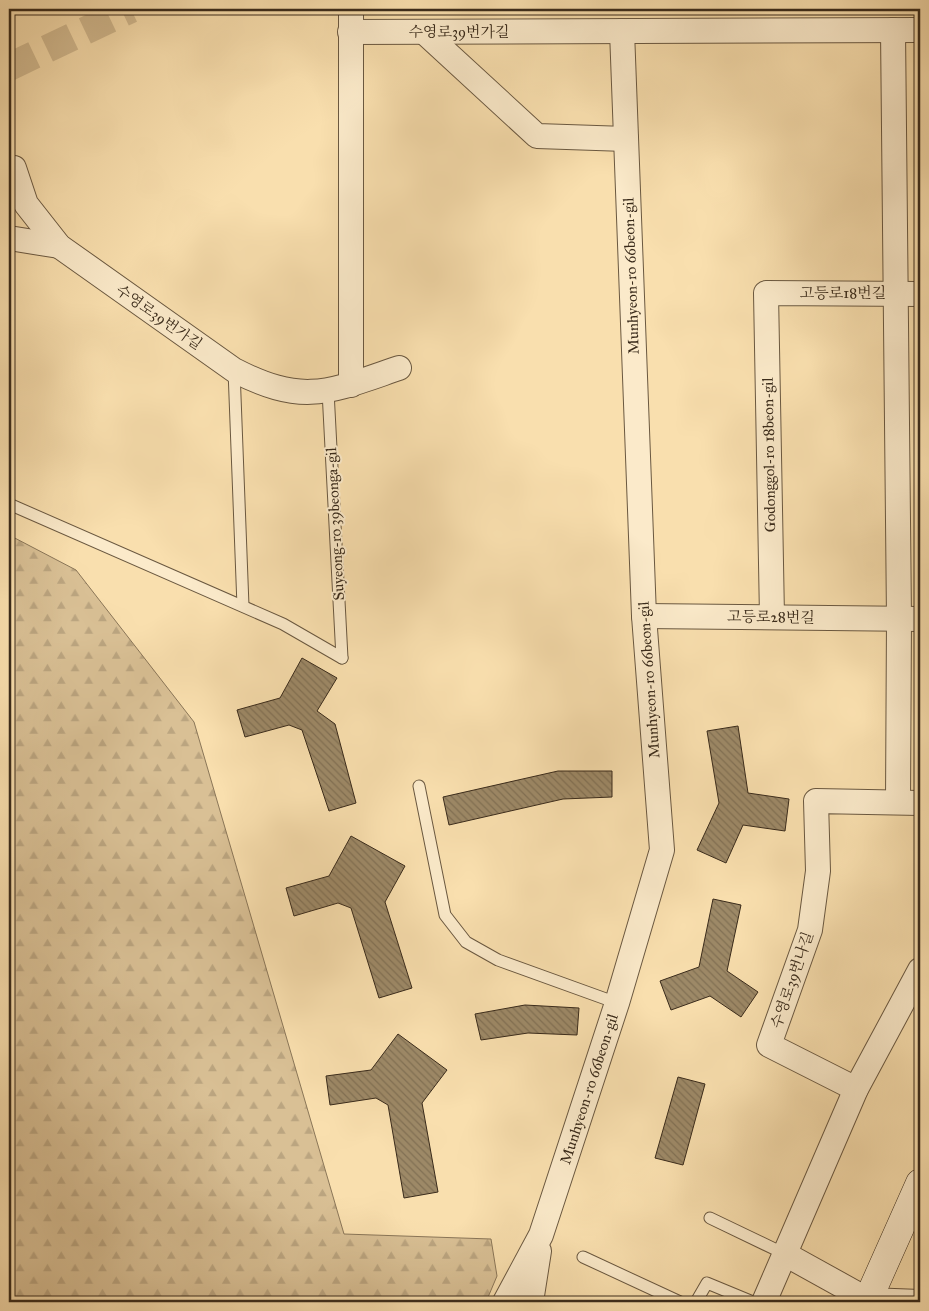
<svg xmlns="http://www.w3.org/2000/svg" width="929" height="1311" font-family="'IM FELL Great Primer','Noto Serif KR',serif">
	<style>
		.forest { fill: url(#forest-firs); stroke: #8a7658 }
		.building { fill: url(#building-back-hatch); stroke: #3a2b1b }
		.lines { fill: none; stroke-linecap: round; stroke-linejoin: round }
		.highway-tunnel { stroke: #d3bb91; stroke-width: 28; stroke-dasharray: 28 14; stroke-linecap: butt }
		.lane-casing { stroke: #6a5840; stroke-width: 13 }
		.street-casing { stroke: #6a5840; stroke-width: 26 }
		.secondary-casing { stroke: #3a2b1b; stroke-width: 29 }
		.lane { stroke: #fbeaca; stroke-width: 11 }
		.street { stroke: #fbeaca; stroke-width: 24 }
		.secondary { stroke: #fbeaca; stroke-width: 28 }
		.labels { text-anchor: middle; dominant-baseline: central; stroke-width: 4; stroke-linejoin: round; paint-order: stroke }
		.street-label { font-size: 15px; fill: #3a2b1b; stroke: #fbeaca }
	</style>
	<defs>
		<pattern id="forest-firs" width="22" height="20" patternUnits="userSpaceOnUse" patternTransform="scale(1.25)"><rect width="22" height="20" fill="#d9c095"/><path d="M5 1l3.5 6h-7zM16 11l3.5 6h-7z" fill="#bba580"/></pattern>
		<pattern id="building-back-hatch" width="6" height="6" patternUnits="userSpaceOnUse" patternTransform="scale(1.25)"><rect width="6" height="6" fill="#9d8967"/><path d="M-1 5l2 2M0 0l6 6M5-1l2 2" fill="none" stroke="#817054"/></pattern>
	</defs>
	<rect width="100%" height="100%" fill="#f9dfae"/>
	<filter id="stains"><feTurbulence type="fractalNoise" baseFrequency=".004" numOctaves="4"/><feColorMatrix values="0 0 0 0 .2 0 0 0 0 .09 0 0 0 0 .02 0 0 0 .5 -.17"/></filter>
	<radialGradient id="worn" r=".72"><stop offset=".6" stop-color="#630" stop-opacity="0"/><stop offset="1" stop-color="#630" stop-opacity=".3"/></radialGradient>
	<!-- forest -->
	<path class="forest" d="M 9,535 L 76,570 L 194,722 L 344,1234 L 491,1239 L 497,1276 L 486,1302 L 9,1302 Z"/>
	<!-- building -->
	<g class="building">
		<path d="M 302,658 L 337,678 L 317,711 L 335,724 L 356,803 L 329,811 L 302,730 L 289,725 L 245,737 L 237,710 L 280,698 Z"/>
		<path d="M 738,726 L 748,793 L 789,799 L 785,831 L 743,825 L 726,863 L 697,850 L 719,803 L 707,731 Z"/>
		<path d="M 558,771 L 612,771 L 612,797 L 563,799 L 449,825 L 443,797 Z"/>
		<path d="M 351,836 L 405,866 L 385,902 L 412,988 L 379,998 L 351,908 L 338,903 L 294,916 L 286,888 L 329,876 Z"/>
		<path d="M 713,899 L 741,905 L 727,971 L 758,992 L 741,1017 L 710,996 L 671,1010 L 660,981 L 699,967 Z"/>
		<path d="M 525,1005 L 579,1008 L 577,1035 L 528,1033 L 481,1040 L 475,1014 Z"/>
		<path d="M 398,1034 L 447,1070 L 422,1103 L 438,1192 L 404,1198 L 388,1105 L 376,1098 L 330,1105 L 326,1076 L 371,1070 Z"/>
		<path d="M 678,1077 L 705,1084 L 683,1165 L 655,1158 Z"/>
	</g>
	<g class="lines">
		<!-- highway-tunnel -->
		<path class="highway-tunnel" d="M 9,67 L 131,9"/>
		<defs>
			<g id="lane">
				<path d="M 234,370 L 243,606"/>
				<path d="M 328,391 L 342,658"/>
				<path d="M 9,504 L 283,624 L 342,658"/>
				<path d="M 419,786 L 445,915 L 466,942 L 498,960 L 617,1003"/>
				<path d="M 710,1218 L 785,1254"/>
				<path d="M 583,1257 L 680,1302"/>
				<path d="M 696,1302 L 707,1283 L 753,1302"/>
			</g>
			<g id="street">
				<path d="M 893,30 L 899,619 L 898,802"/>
				<path d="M 350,32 L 920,30"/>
				<path d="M 424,32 L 537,136 L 626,139"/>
				<path d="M 14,168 L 26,204 L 59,246 L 234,370 C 304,406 329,392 399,368"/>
				<path d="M 9,238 L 59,246"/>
				<path d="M 351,385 L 351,9"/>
				<path d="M 644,616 L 920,619"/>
				<path d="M 772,617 L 766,293 L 920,294"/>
				<path d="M 856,1089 L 769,1045 L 810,930 L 818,871 L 816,801 L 920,803"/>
				<path d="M 785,1254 L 868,1300 L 920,1302"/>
				<path d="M 505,1302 L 541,1235 L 617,1003 L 662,850 L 644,616 L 622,31"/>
				<path d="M 531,1302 L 539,1251"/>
				<path d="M 764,1302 L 856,1089 L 920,970"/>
			</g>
			<path id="secondary" d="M 867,1302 L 920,1183"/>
		</defs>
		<!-- lane casing -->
		<use href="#lane" class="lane-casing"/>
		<!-- street casing -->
		<use href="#street" class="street-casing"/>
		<!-- secondary casing -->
		<use href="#secondary" class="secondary-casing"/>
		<!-- lane -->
		<use href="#lane" class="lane"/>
		<!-- street -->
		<use href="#street" class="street"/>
		<!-- secondary -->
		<use href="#secondary" class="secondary"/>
	</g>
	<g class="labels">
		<!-- street labels -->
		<g class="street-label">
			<text x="459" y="32">수영로39번가길</text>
			<text transform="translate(631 276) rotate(-92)">Munhyeon-ro 66beon-gil</text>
			<text x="843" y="293">고등로18번길</text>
			<text transform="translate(159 317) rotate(35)">수영로39번가길</text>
			<text transform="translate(769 455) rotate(-91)">Godonggol-ro 18beon-gil</text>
			<text transform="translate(335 524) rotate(-93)">Suyeong-ro 39beonga-gil</text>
			<text transform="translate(771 617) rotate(1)">고등로28번길</text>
			<text transform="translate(649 680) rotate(-94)">Munhyeon-ro 66beon-gil</text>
			<text transform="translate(792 980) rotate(-71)">수영로39번나길</text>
			<text transform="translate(589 1089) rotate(-72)">Munhyeon-ro 66beon-gil</text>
		</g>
	</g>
	<!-- margin -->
	<rect width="929" height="1311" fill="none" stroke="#f9dfae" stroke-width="30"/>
	<rect x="10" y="10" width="909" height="1291" fill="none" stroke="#3a2b1b" stroke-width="2.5"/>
	<rect x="15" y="15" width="899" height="1281" fill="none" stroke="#3a2b1b"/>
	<rect width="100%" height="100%" filter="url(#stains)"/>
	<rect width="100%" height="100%" fill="url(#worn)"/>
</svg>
